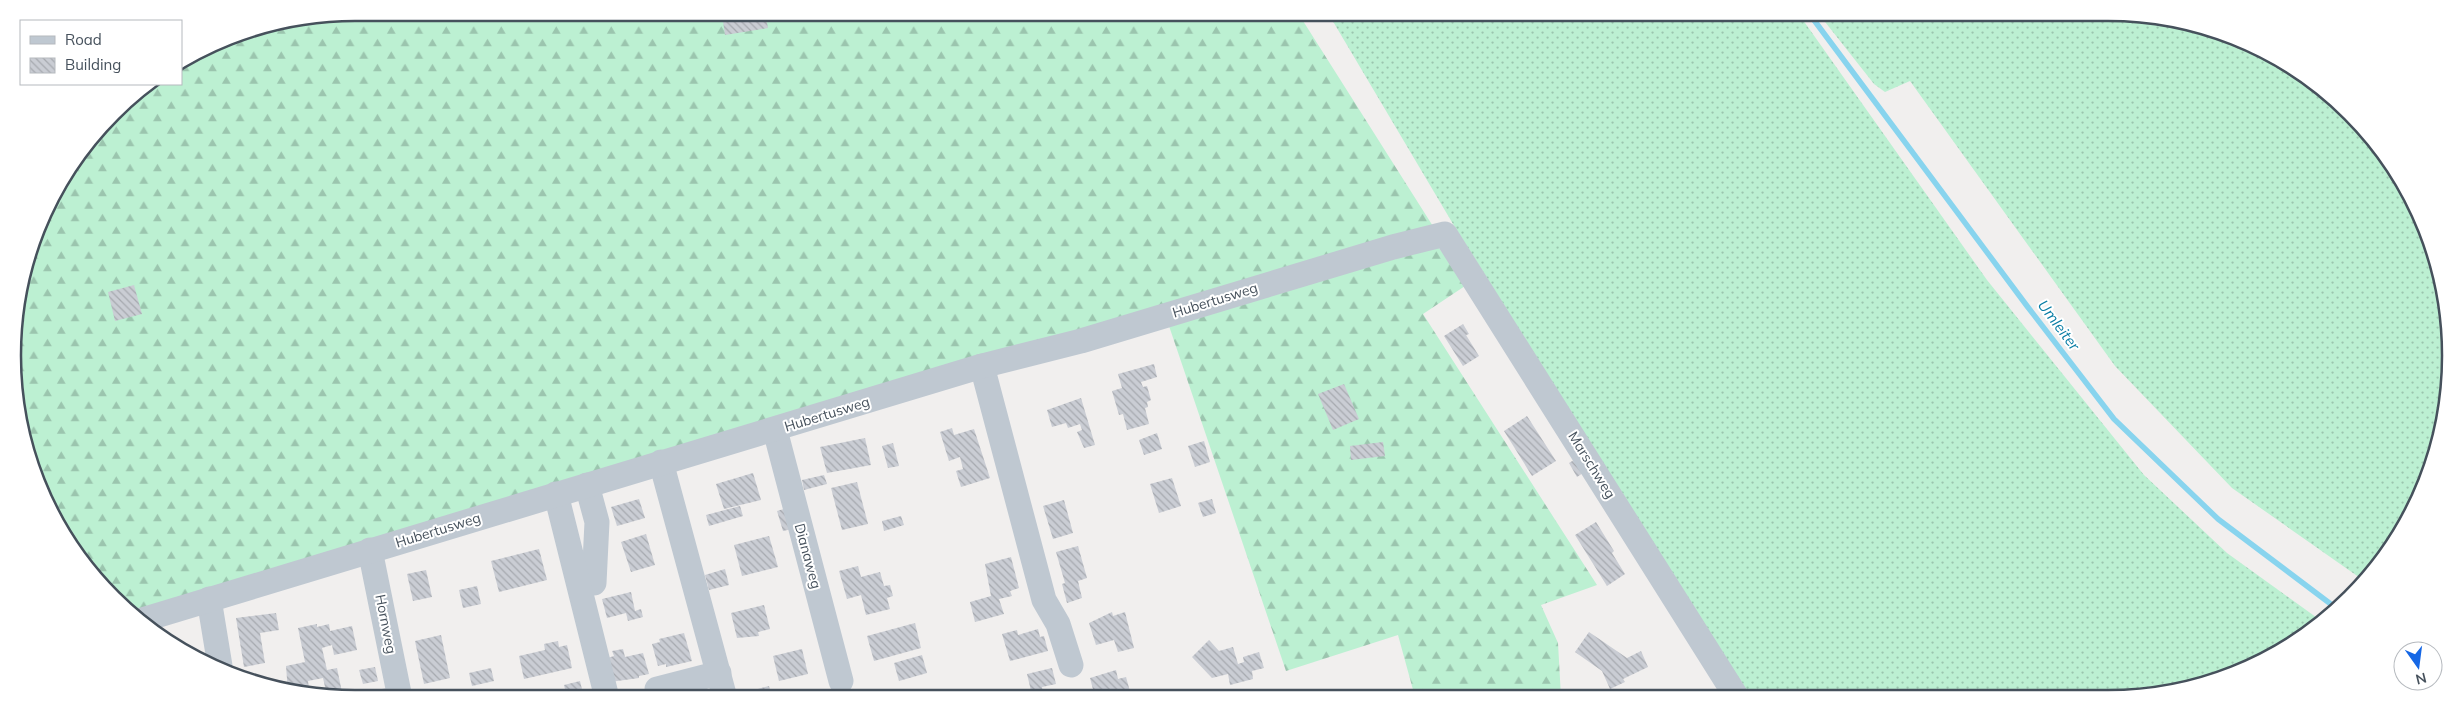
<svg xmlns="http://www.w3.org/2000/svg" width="2463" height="711" font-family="Mulish,sans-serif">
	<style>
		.grass { fill: url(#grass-dots) }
		.forest { fill: url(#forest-firs) }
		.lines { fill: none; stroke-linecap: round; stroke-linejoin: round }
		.stream { stroke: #88d4ee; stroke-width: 5.5 }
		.building { fill: url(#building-back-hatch) }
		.minor { stroke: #bfc8d1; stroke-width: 25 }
		.labels { text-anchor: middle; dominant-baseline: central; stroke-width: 4; stroke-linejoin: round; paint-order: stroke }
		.street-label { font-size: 14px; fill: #46515c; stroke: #fff }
		.water-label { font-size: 15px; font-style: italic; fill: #097da5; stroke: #fff }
		.rim { fill: none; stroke: #46515c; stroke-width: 2.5 }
	</style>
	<defs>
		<pattern id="grass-dots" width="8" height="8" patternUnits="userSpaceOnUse" patternTransform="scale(1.25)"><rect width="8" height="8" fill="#bcf0d2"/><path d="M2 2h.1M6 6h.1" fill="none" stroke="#9bc5ae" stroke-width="1.8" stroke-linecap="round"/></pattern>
		<pattern id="forest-firs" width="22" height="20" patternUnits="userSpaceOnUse" patternTransform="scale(1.25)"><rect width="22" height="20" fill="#bcf0d2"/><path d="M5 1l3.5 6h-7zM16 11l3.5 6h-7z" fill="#9bc5ae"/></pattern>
		<pattern id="building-back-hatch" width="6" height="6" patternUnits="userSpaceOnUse" patternTransform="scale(1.25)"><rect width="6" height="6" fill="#cacdd4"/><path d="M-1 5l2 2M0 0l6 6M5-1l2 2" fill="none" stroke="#a6a9af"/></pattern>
	</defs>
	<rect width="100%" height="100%" fill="#f1efee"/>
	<!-- grass -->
	<g class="grass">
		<path d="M 2107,12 L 2174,19 L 2238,39 L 2298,70 L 2350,113 L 2393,165 L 2424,224 L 2444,288 L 2450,355 L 2444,422 L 2415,507 L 2363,580 L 2232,488 L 2115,366 L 1910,81 L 1885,92 L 1874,84 L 1818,13 Z"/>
		<path d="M 1328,13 L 1798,13 L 1987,280 L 2144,475 L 2227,553 L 2320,620 L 2259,663 L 2152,696 L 1749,696 L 1453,224 Z"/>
	</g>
	<!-- forest -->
	<g class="forest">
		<path d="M 356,12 L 1298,13 L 1436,231 L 130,614 L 84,565 L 31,465 L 15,400 L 13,333 L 24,266 L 48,204 L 83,147 L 129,98 L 152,84 L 181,84 L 181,65 L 225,39 L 289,19 Z"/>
		<path d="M 1434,242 L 1468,284 L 1423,314 L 1597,585 L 1541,605 L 1558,643 L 1561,697 L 1415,697 L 1398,635 L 1286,671 L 1168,323 Z"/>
	</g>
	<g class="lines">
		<!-- stream -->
		<path class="stream" d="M 1808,12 L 2027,306 L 2114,419 L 2218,519 L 2336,608"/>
	</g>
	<!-- building -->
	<g class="building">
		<path d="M 733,12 L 765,12 L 768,28 L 725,35 L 722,14 Z"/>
		<path d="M 134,285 L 142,314 L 115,321 L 108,292 Z"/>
		<path d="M 1463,324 L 1469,334 L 1466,335 L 1479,356 L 1463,366 L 1444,336 Z"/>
		<path d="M 1154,364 L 1157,377 L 1141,382 L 1143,387 L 1147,386 L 1151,400 L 1147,402 L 1148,407 L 1145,408 L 1149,424 L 1127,430 L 1123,414 L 1119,415 L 1112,391 L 1122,388 L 1118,374 Z"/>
		<path d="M 1344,384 L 1359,419 L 1333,430 L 1318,394 Z"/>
		<path d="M 1081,398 L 1095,445 L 1084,448 L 1077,432 L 1082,430 L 1080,424 L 1068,428 L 1066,423 L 1052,427 L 1047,410 Z"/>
		<path d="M 1527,416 L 1556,461 L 1532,476 L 1504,431 Z"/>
		<path d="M 952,428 L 954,435 L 974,429 L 990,478 L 961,487 L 956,471 L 963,469 L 960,457 L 949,461 L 940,432 Z"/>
		<path d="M 1157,433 L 1162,449 L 1144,455 L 1139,440 Z"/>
		<path d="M 865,438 L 871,465 L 827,473 L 820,447 Z"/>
		<path d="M 1204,441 L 1210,462 L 1195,467 L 1188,446 Z"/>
		<path d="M 1383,442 L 1385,456 L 1351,460 L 1350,446 Z"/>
		<path d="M 893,443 L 899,466 L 888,468 L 882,446 Z"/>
		<path d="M 1577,458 L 1586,471 L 1577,477 L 1569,463 Z"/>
		<path d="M 753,473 L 761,500 L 724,509 L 716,484 Z"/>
		<path d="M 824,475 L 827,484 L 804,490 L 802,480 Z"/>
		<path d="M 1172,478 L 1181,506 L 1159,513 L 1150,484 Z"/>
		<path d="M 857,482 L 868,524 L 842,530 L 831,488 Z"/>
		<path d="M 639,499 L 645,518 L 617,526 L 611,507 Z"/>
		<path d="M 1212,499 L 1216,513 L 1203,517 L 1198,503 Z"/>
		<path d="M 1064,500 L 1073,533 L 1053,539 L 1043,506 Z"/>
		<path d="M 740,506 L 743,516 L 709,526 L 706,515 Z"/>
		<path d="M 787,508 L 792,529 L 783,531 L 777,511 Z"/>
		<path d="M 901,516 L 904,525 L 884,531 L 882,521 Z"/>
		<path d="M 1596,522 L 1614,551 L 1612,553 L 1625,574 L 1607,586 L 1575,535 Z"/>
		<path d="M 646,534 L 655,565 L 631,572 L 621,542 Z"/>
		<path d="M 769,536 L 778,567 L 742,576 L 734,545 Z"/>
		<path d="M 1078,546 L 1087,578 L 1078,581 L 1082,598 L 1067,603 L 1062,584 L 1065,583 L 1056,552 Z"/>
		<path d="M 539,549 L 547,580 L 499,592 L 491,561 Z"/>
		<path d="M 1011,557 L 1019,588 L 1010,591 L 1012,596 L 999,599 L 1004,614 L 975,622 L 970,602 L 991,596 L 985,564 Z"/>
		<path d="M 858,566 L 861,577 L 880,572 L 884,586 L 890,585 L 893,596 L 887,598 L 890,609 L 866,615 L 861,595 L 847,599 L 839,571 Z"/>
		<path d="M 725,569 L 729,585 L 709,590 L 705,575 Z"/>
		<path d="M 426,570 L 432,597 L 413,601 L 407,574 Z"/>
		<path d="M 477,586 L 481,604 L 463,608 L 459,590 Z"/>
		<path d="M 631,592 L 635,611 L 641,609 L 643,617 L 628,621 L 626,613 L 607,618 L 602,599 Z"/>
		<path d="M 764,605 L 770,629 L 758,632 L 759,636 L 737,638 L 731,613 Z"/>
		<path d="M 1112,612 L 1113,616 L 1125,612 L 1134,648 L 1118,652 L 1114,640 L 1096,645 L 1089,623 Z"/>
		<path d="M 276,613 L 279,630 L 260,633 L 265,663 L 244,667 L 236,618 Z"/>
		<path d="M 915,623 L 921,648 L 874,661 L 867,636 Z"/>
		<path d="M 317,624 L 317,627 L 329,624 L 330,631 L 352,626 L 357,650 L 334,655 L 332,645 L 322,648 L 327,670 L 337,668 L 343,697 L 327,696 L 323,678 L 308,681 L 309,689 L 288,692 L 286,666 L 305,662 L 298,628 Z"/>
		<path d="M 1038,629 L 1040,637 L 1044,636 L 1048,651 L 1010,661 L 1002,634 L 1017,630 L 1018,635 Z"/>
		<path d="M 1589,632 L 1627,658 L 1641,651 L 1648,667 L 1623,679 L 1625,682 L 1610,689 L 1602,671 L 1575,652 Z"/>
		<path d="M 684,633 L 692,661 L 666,667 L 666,664 L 658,666 L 652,644 L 660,642 L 659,639 Z"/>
		<path d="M 441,635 L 450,678 L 424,684 L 415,641 Z"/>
		<path d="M 1209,640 L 1219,651 L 1233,647 L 1238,664 L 1244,662 L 1243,657 L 1259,652 L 1264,668 L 1252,671 L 1253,679 L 1230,685 L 1228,674 L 1212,678 L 1192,657 Z"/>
		<path d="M 558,641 L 559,647 L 567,645 L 572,668 L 524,679 L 519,656 L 545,650 L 544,644 Z"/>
		<path d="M 623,649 L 625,657 L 643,653 L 649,674 L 639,676 L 639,678 L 610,682 L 604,659 L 614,656 L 612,651 Z"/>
		<path d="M 802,649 L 808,674 L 779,681 L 773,656 Z"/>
		<path d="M 922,655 L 927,673 L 899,681 L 894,663 Z"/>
		<path d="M 375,667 L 378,681 L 363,684 L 359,670 Z"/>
		<path d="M 491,668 L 494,681 L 472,686 L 469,673 Z"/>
		<path d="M 1052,668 L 1056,684 L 1042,687 L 1043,693 L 1032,695 L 1027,674 Z"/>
		<path d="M 1116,670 L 1118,679 L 1126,677 L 1131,695 L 1123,697 L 1095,697 L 1090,678 Z"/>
		<path d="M 580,681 L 584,698 L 567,698 L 564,685 Z"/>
		<path d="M 769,686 L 772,698 L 756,698 L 754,690 Z"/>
		<path d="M 390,687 L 392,698 L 376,698 L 374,691 Z"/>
	</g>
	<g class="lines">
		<!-- minor -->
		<g class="minor">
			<path d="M 982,366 L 1044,600 L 1058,624 L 1071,665"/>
			<path d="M 775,430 L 841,681"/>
			<path d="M 661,462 L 725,698"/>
			<path d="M 587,485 L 597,522 L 594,583"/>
			<path d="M 556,494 L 607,698"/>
			<path d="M 370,550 L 400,698"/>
			<path d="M 209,599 L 220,666"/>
			<path d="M 139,621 L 982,366 L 1081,341 L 1393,247 L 1445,234 L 1736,696"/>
			<path d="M 657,689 L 719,673"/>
		</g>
	</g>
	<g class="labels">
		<!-- street labels -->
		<g class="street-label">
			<text transform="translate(1215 300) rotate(-17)">Hubertusweg</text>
			<text transform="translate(827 414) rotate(-17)">Hubertusweg</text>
			<text transform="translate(1592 465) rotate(58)">Marschweg</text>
			<text transform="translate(438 530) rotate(-17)">Hubertusweg</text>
			<text transform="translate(808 556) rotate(75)">Dianaweg</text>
			<text transform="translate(386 624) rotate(79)">Hornweg</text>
		</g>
		<!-- water labels -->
		<g class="water-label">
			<text transform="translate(2059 325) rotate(53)">Umleiter</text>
		</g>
	</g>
	<!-- crop -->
	<path d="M0 0H2463V711H0ZM355 21H2108A334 334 0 0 1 2442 355V356A334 334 0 0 1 2108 690H355A334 334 0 0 1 21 356V355A334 334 0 0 1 355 21Z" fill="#fff" fill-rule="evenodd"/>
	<path class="rim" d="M355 21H2108A334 334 0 0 1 2442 355V356A334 334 0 0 1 2108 690H355A334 334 0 0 1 21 356V355A334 334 0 0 1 355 21Z"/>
	<!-- legend -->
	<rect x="20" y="20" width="162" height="65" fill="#ffffff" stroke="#b5b9be"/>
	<rect x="30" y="36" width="25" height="8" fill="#bfc8d1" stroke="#b5b9be"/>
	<text x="65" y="45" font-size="15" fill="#46515c">Road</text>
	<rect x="30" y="58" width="25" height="15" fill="url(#building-back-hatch)" stroke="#b5b9be"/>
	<text x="65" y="70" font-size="15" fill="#46515c">Building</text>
	<!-- north arrow -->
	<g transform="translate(2418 666) rotate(166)"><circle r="24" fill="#ffffff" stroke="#b5b9be"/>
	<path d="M0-4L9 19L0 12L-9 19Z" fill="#1567e5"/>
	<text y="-8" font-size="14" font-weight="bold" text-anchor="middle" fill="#46515c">N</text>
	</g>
</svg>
